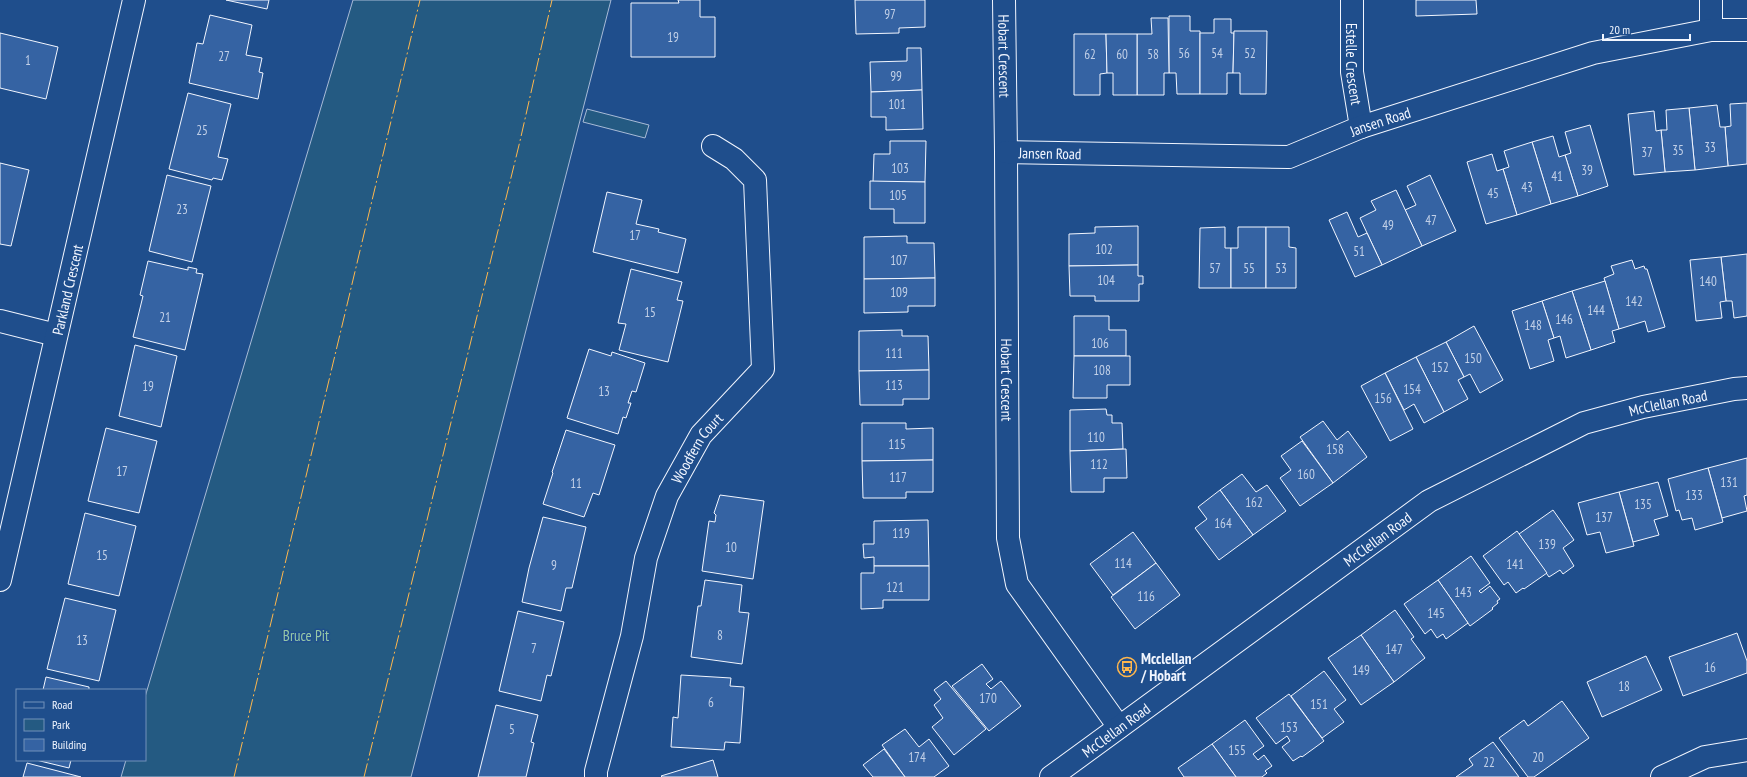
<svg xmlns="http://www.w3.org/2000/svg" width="1747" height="777" font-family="'PT Sans Narrow',sans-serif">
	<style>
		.green { fill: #245a82; stroke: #a8bbd7 }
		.building { fill: #3563a3; stroke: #f2f6ff }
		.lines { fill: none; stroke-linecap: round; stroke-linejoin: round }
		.minor-casing { stroke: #f2f6ff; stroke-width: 24 }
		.minor { stroke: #1f4e8c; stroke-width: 22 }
		.power { stroke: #ffb74d; stroke-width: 1; stroke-dasharray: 14 3 2 3; stroke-linecap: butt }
		.labels { text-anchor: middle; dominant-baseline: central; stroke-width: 3; stroke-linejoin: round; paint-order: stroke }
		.number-label { font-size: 13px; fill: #c3d1e8 }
		.street-label { font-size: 15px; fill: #f2f6ff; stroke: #1f4e8c }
		.park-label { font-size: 15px; fill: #97c8a6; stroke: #1f4e8c }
		.poi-label { font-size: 15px; font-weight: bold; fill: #f2f6ff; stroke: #1f4e8c; text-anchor: start }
	</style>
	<rect width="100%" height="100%" fill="#1f4e8c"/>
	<!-- green -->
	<g class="green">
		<path d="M 353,0 L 611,0 L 411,777 L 121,777 L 126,760 L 145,760 L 145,697 Z"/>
		<path d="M 587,109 L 649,125 L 645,138 L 583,122 Z"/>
	</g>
	<!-- building -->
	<g class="building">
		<path d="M 226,0 L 269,0 L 267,9 Z"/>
		<path d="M 678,0 L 700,0 L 700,17 L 715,17 L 715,57 L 631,57 L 631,3 L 679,3 Z"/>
		<path d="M 855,0 L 925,0 L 925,27 L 899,28 L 899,33 L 856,34 Z"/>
		<path d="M 1416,0 L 1476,0 L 1477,14 L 1416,16 Z"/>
		<path d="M 210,15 L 252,25 L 246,55 L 262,58 L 259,72 L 263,73 L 258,99 L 189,83 L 197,43 L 203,44 Z"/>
		<path d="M 1169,16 L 1190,16 L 1190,31 L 1200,31 L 1200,94 L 1177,94 L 1176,73 L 1169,73 Z"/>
		<path d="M 1151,18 L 1168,18 L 1169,73 L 1164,73 L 1164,95 L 1137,95 L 1137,34 L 1152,34 Z"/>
		<path d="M 1214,19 L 1231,19 L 1231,33 L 1234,33 L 1233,73 L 1227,73 L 1227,94 L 1200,94 L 1200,33 L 1214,33 Z"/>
		<path d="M 1234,31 L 1267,31 L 1266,94 L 1240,94 L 1240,73 L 1233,73 Z"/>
		<path d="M 0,33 L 58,47 L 46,99 L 0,88 Z"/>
		<path d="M 1074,34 L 1106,34 L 1107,73 L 1100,74 L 1100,95 L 1074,95 Z"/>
		<path d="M 1106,34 L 1137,34 L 1137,95 L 1113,95 L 1113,73 L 1107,73 Z"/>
		<path d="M 907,48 L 921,48 L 922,90 L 871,92 L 870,62 L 907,61 Z"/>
		<path d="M 922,90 L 923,129 L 886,130 L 886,117 L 871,117 L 871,92 Z"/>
		<path d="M 188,93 L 231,104 L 218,157 L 228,159 L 222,180 L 213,178 L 212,180 L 169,169 Z"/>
		<path d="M 1747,103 L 1747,164 L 1728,166 L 1725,127 L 1731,126 L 1730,104 Z"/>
		<path d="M 1717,105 L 1720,127 L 1725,127 L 1728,166 L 1695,170 L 1689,108 Z"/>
		<path d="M 1689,108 L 1695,170 L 1665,172 L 1661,130 L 1667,130 L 1666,110 Z"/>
		<path d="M 1654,111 L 1656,131 L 1661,130 L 1665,172 L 1634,175 L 1628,114 Z"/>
		<path d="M 1590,125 L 1608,186 L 1578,196 L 1565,155 L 1571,153 L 1565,132 Z"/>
		<path d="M 1553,136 L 1559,157 L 1565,155 L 1578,196 L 1551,204 L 1532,142 Z"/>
		<path d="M 890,141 L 926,141 L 925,182 L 873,182 L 874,154 L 890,154 Z"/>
		<path d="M 1532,142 L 1551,204 L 1517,215 L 1503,169 L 1509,167 L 1504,151 Z"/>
		<path d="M 1492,154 L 1497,171 L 1503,169 L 1517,215 L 1486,224 L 1467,162 Z"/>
		<path d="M 0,163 L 29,170 L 11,246 L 0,244 Z"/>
		<path d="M 167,175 L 211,186 L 192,262 L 149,251 Z"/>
		<path d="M 1430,175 L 1456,231 L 1422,246 L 1405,210 L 1416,205 L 1407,186 Z"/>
		<path d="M 870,181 L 925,182 L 925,223 L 894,223 L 894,209 L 870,209 Z"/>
		<path d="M 1396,190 L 1422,246 L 1382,265 L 1360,218 L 1376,210 L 1371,201 Z"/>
		<path d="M 607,192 L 642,200 L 636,224 L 659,229 L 658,232 L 686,239 L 678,273 L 593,252 Z"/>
		<path d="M 1347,212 L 1358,237 L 1367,233 L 1382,265 L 1355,277 L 1329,220 Z"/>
		<path d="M 1138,226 L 1138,265 L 1069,266 L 1069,234 L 1095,233 L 1095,227 Z"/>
		<path d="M 1225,227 L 1225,248 L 1231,248 L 1231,288 L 1199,288 L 1200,228 Z"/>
		<path d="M 1238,227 L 1266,227 L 1266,288 L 1231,288 L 1231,248 L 1238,248 Z"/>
		<path d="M 1266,227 L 1289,227 L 1289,247 L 1296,248 L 1296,288 L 1266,288 Z"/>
		<path d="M 907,236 L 907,243 L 934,243 L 935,278 L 864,279 L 864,237 Z"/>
		<path d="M 1747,254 L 1747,316 L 1734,318 L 1732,301 L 1726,301 L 1721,257 Z"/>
		<path d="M 1721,257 L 1726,301 L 1720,302 L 1722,318 L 1696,321 L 1690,260 Z"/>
		<path d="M 1632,260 L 1635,269 L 1644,266 L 1645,269 L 1647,269 L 1665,327 L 1648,332 L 1645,321 L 1619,329 L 1604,278 L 1614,274 L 1611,266 Z"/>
		<path d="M 148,261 L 188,270 L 188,267 L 197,269 L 196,273 L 203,274 L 185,350 L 133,337 L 143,296 L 140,295 Z"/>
		<path d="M 1138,265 L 1138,276 L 1143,276 L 1143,284 L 1139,284 L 1139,301 L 1095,301 L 1095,296 L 1070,296 L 1069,266 Z"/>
		<path d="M 631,269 L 682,282 L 677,300 L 683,301 L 668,362 L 619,350 L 626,324 L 618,323 Z"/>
		<path d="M 935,278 L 935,306 L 908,306 L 908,312 L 864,313 L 864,279 Z"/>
		<path d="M 1605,281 L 1619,329 L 1612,331 L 1615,342 L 1591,350 L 1572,291 Z"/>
		<path d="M 1572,291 L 1591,350 L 1566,358 L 1560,336 L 1554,338 L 1542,301 Z"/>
		<path d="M 1542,301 L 1554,338 L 1548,340 L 1554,361 L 1530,369 L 1512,311 Z"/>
		<path d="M 1074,316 L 1109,316 L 1109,330 L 1126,330 L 1126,356 L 1074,356 Z"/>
		<path d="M 1474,326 L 1503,380 L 1480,393 L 1470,374 L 1464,377 L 1446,342 Z"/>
		<path d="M 902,330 L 902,336 L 928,336 L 929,370 L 859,371 L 859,331 Z"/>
		<path d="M 1446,342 L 1464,377 L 1458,380 L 1468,399 L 1444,412 L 1416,357 Z"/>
		<path d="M 135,345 L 177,356 L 161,427 L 119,416 Z"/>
		<path d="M 589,349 L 611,356 L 612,352 L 645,363 L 636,392 L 632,391 L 628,403 L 631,403 L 626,418 L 623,417 L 618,434 L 567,418 Z"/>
		<path d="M 1074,356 L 1130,356 L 1130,385 L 1107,385 L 1107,398 L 1073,398 Z"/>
		<path d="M 1416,357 L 1444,412 L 1424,423 L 1414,404 L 1404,410 L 1385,373 Z"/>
		<path d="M 929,370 L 929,399 L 903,399 L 903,405 L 860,405 L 859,371 Z"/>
		<path d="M 1385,373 L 1413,429 L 1390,441 L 1361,386 Z"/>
		<path d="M 1106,409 L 1107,415 L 1112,415 L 1112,423 L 1122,423 L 1123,449 L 1070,451 L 1070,410 Z"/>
		<path d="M 1323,421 L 1337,440 L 1348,431 L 1367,457 L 1333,483 L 1300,437 Z"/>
		<path d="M 862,423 L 906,423 L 906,429 L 933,428 L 933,460 L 862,461 Z"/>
		<path d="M 106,428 L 157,441 L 139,513 L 88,501 Z"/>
		<path d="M 566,430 L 615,445 L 599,495 L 593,493 L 584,517 L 543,504 L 553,473 L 552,472 Z"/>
		<path d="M 1302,441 L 1333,483 L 1300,506 L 1280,478 L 1291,470 L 1281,456 Z"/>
		<path d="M 1126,449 L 1127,478 L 1104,478 L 1104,492 L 1071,492 L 1070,451 Z"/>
		<path d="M 1747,458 L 1747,495 L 1744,496 L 1747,511 L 1722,518 L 1708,468 Z"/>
		<path d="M 933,460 L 933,492 L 906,492 L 906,498 L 863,498 L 862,461 Z"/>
		<path d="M 1708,468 L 1723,522 L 1695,530 L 1692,518 L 1682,520 L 1679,510 L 1676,511 L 1668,479 Z"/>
		<path d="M 1242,474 L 1256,492 L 1267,485 L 1286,511 L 1253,535 L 1220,490 Z"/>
		<path d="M 1658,482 L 1668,516 L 1654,520 L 1659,535 L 1633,542 L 1619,492 Z"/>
		<path d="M 1220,490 L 1253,535 L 1219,560 L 1195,528 L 1207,519 L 1198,507 Z"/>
		<path d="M 1619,492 L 1634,546 L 1606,553 L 1600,532 L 1587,535 L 1578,503 Z"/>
		<path d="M 720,495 L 764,501 L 753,579 L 702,571 L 709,521 L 715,522 L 716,515 L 714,513 Z"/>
		<path d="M 1553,510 L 1574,540 L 1563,548 L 1574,566 L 1563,574 L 1560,570 L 1549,577 L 1519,534 Z"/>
		<path d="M 85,513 L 136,526 L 119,596 L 68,584 Z"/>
		<path d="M 543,517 L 586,527 L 572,588 L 566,588 L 561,611 L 522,602 L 529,568 Z"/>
		<path d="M 928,520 L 929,566 L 874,566 L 874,557 L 864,558 L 863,544 L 874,544 L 874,521 Z"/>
		<path d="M 1517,531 L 1547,573 L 1524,589 L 1523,588 L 1516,593 L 1508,582 L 1504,585 L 1483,556 Z"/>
		<path d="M 1133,532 L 1156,563 L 1113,595 L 1090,564 Z"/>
		<path d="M 1471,556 L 1490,583 L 1479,591 L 1481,593 L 1490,586 L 1500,599 L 1497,601 L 1498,603 L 1492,608 L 1493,609 L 1470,626 L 1438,580 Z"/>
		<path d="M 1156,563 L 1180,595 L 1135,629 L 1111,597 Z"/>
		<path d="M 874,566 L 929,566 L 929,600 L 883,600 L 883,608 L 861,609 L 861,573 L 874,573 Z"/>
		<path d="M 705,580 L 742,585 L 739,612 L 749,613 L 742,664 L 691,657 L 698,606 L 701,606 Z"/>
		<path d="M 1438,580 L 1468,623 L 1446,639 L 1443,634 L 1437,638 L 1431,629 L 1425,634 L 1404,604 Z"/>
		<path d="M 65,598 L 116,610 L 99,681 L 47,669 Z"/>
		<path d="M 1395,610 L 1414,637 L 1411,639 L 1425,658 L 1394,682 L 1361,635 Z"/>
		<path d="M 518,611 L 564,622 L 551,676 L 547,675 L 541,701 L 499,691 Z"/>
		<path d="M 1737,633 L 1747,661 L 1747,673 L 1683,696 L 1669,657 Z"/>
		<path d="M 1361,635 L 1394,682 L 1361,705 L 1328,658 Z"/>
		<path d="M 1646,656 L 1662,690 L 1602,717 L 1587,682 Z"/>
		<path d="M 982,664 L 993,679 L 986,684 L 991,689 L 1001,681 L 1021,706 L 989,731 L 952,686 Z"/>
		<path d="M 1324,671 L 1346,700 L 1334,709 L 1344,722 L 1322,738 L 1291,696 Z"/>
		<path d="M 681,675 L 731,678 L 730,686 L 744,687 L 740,743 L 725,742 L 724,750 L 671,747 L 673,717 L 678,718 Z"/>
		<path d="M 46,677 L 89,687 L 89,690 L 43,690 Z"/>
		<path d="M 946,681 L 986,729 L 954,755 L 932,727 L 943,718 L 934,705 L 941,699 L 934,690 Z"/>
		<path d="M 1289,694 L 1324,741 L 1302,757 L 1301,756 L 1293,761 L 1282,747 L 1290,741 L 1287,736 L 1276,744 L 1256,718 Z"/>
		<path d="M 1562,701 L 1589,738 L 1534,777 L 1528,777 L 1499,738 L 1524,720 L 1528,726 Z"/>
		<path d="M 496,705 L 538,715 L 531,742 L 534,743 L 526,777 L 478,777 Z"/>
		<path d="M 1245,720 L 1264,746 L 1253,754 L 1258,760 L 1264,755 L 1272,766 L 1265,771 L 1267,773 L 1262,777 L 1236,777 L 1212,744 Z"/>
		<path d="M 905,729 L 919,747 L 929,739 L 949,766 L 934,777 L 905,777 L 882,745 Z"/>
		<path d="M 1493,742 L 1519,777 L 1456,777 L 1473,765 L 1469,759 Z"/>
		<path d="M 1212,744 L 1236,777 L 1184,777 L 1178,768 Z"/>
		<path d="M 884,749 L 905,777 L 873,777 L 863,765 Z"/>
		<path d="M 36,760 L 71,760 L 69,768 Z"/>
		<path d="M 713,760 L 718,777 L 662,777 L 661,776 Z"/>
		<path d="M 27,763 L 81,777 L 23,777 Z"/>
	</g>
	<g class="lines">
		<defs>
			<g id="minor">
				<path id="s1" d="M 1004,0 L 1006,152 L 1008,538 L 1017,584 L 1119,727"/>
				<path id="s2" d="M 1352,0 L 1352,72 L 1361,127"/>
				<path d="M 1711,30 L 1711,0"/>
				<path id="s3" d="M 1006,152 L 1289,157 L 1361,127 L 1593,53 L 1711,30 L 1747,30"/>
				<path d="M 0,321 L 56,335"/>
				<path id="s4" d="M 0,580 L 134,0"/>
				<path id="s5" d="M 596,777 L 596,771 L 632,636 L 646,558 L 667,496 L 701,435 L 763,369 L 755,180 L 734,159 L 713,146"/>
				<path id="s6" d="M 1051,777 L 1429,501 L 1584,423 L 1643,407 L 1734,389 L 1747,388"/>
				<path d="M 1662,777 L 1705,757 L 1747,750"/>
			</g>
		</defs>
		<!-- minor casing -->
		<use href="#minor" class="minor-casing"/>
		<!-- minor -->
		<use href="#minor" class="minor"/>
		<!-- power -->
		<g class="power">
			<path d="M 234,777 L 420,0"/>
			<path d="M 364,777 L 520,141 L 552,0"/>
		</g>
	</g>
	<!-- icons -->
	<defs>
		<symbol id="bus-ring" viewBox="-11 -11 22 22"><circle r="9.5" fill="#1f4e8c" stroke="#ffb74d" stroke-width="1.5"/><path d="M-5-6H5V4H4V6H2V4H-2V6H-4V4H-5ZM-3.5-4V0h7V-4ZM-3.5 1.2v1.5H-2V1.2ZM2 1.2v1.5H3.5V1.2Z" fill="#ffb74d"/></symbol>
	</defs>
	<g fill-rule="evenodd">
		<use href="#bus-ring" x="1116" y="656" width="22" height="22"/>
	</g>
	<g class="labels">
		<!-- number labels -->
		<g class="number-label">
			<text x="890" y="14">97</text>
			<text x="673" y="37">19</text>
			<text x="1184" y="53">56</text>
			<text x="1217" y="53">54</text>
			<text x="1250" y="53">52</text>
			<text x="1090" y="54">62</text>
			<text x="1122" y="54">60</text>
			<text x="1153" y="54">58</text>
			<text x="224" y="56">27</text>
			<text x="28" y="60">1</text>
			<text x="896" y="76">99</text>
			<text x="897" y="104">101</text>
			<text x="202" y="130">25</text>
			<text x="1710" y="147">33</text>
			<text x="1678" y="150">35</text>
			<text x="1647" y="152">37</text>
			<text x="900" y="168">103</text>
			<text x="1587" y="170">39</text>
			<text x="1557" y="176">41</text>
			<text x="1527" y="187">43</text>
			<text x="1493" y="193">45</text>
			<text x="898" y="195">105</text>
			<text x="182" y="209">23</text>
			<text x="1431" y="220">47</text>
			<text x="1388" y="225">49</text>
			<text x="635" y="235">17</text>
			<text x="1104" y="249">102</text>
			<text x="1359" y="251">51</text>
			<text x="899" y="260">107</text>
			<text x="1215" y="268">57</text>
			<text x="1249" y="268">55</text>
			<text x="1281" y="268">53</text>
			<text x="1106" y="280">104</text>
			<text x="1708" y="281">140</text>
			<text x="899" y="292">109</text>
			<text x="1634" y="301">142</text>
			<text x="1596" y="310">144</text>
			<text x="650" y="312">15</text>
			<text x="165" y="317">21</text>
			<text x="1564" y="319">146</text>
			<text x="1533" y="325">148</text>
			<text x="1100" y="343">106</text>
			<text x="894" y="353">111</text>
			<text x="1473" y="358">150</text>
			<text x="1440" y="367">152</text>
			<text x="1102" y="370">108</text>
			<text x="894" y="385">113</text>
			<text x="148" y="386">19</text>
			<text x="1412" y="389">154</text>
			<text x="604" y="391">13</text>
			<text x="1383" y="398">156</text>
			<text x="1096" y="437">110</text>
			<text x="897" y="444">115</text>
			<text x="1335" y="449">158</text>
			<text x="1099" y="464">112</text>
			<text x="122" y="471">17</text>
			<text x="1306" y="474">160</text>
			<text x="898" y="477">117</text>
			<text x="1729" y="482">131</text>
			<text x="576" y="483">11</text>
			<text x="1694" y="495">133</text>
			<text x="1254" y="502">162</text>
			<text x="1643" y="504">135</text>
			<text x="1604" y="517">137</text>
			<text x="1223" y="523">164</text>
			<text x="901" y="533">119</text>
			<text x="1547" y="544">139</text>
			<text x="731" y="547">10</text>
			<text x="102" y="555">15</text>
			<text x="1123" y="563">114</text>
			<text x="1515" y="564">141</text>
			<text x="554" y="565">9</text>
			<text x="895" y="587">121</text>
			<text x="1463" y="592">143</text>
			<text x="1146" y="596">116</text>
			<text x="1436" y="613">145</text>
			<text x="720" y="635">8</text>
			<text x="82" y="640">13</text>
			<text x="534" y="648">7</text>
			<text x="1394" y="649">147</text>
			<text x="1710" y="667">16</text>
			<text x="1361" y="670">149</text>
			<text x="1624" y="686">18</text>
			<text x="988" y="698">170</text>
			<text x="711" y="702">6</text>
			<text x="1319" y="704">151</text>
			<text x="1289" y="727">153</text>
			<text x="512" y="729">5</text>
			<text x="1237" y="750">155</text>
			<text x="917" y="757">174</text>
			<text x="1538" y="757">20</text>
			<text x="1489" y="762">22</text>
		</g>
		<!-- street labels -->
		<g class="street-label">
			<text stroke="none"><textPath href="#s1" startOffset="56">Hobart Crescent</textPath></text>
			<text stroke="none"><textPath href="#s2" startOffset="64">Estelle Crescent</textPath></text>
			<text stroke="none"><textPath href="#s3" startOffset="381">Jansen Road</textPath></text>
			<text stroke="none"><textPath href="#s3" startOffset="44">Jansen Road</textPath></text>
			<text stroke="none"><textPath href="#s4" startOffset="298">Parkland Crescent</textPath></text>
			<text stroke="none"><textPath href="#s1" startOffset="380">Hobart Crescent</textPath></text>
			<text stroke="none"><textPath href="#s6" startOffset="728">McClellan Road</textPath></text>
			<text stroke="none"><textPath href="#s5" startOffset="347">Woodfern Court</textPath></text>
			<text stroke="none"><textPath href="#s6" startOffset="404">McClellan Road</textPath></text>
			<text stroke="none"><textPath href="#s6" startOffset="80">McClellan Road</textPath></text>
		</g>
		<!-- park labels -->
		<g class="park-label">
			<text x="306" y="635">Bruce Pit</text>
		</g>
		<!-- poi labels -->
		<g class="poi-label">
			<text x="1141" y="658">Mcclellan<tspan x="1141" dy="17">/ Hobart</tspan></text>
		</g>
	</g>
	<!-- legend -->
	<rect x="16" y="689" width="130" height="72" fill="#1f4e8c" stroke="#7391ba"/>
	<rect x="24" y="702" width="20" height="6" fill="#1f4e8c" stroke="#7391ba"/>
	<text x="52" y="709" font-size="12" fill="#f2f6ff">Road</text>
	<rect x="24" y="719" width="20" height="12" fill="#245a82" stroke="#7391ba"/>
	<text x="52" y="729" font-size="12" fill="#f2f6ff">Park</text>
	<rect x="24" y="739" width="20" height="12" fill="#3563a3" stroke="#7391ba"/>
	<text x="52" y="749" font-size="12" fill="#f2f6ff">Building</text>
	<!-- scale -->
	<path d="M1603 34v6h87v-6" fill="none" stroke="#f2f6ff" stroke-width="2"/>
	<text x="1609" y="34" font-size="12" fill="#f2f6ff" stroke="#1f4e8c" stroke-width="3" paint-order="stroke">20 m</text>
</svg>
